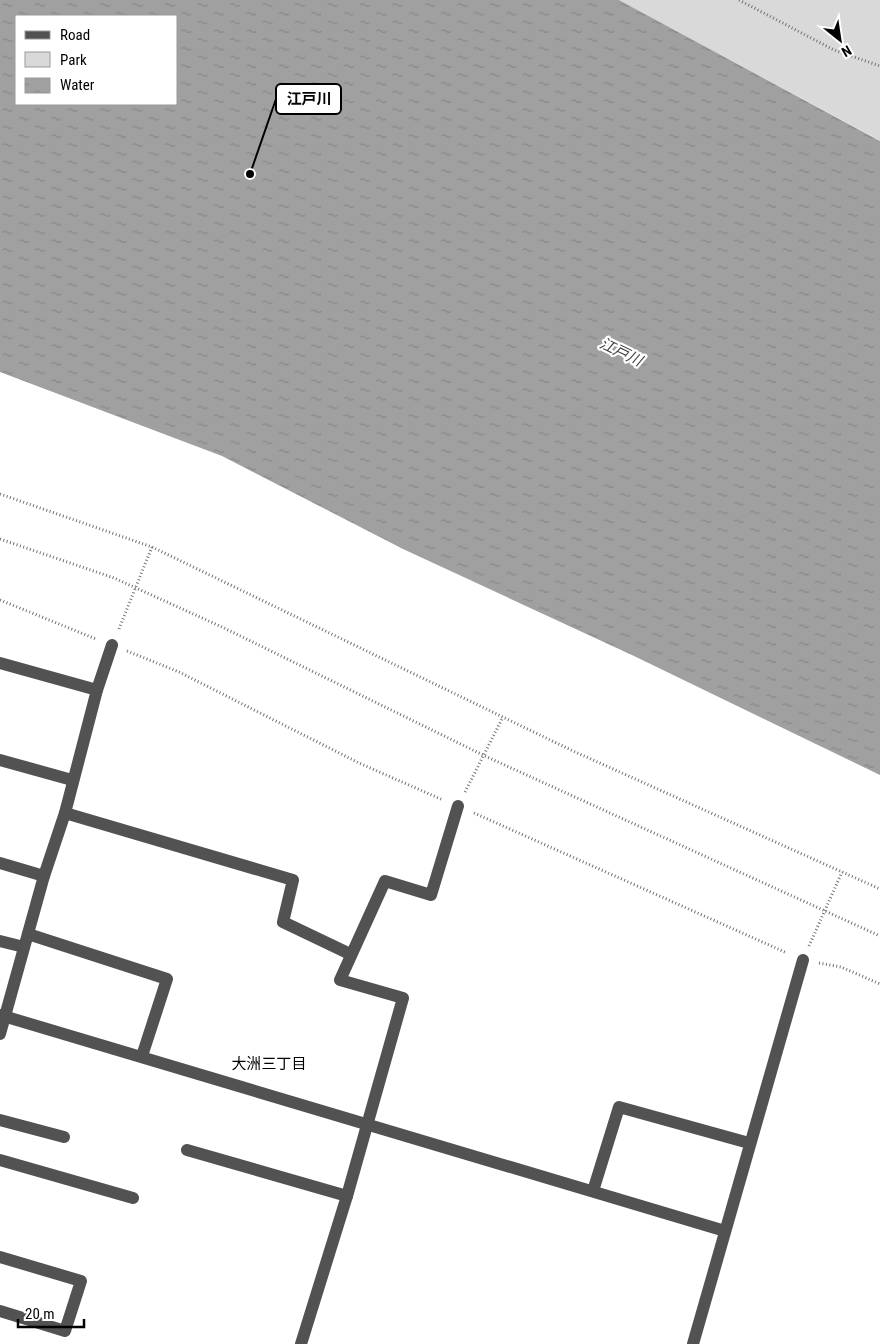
<svg xmlns="http://www.w3.org/2000/svg" width="880" height="1344" font-family="'Roboto Condensed','Noto Sans JP',sans-serif">
	<style>
		.park { fill: #d9d9d9 }
		.water { fill: url(#water-ripples); fill-rule: evenodd }
		.lines { fill: none; stroke-linecap: round; stroke-linejoin: round }
		.path { stroke: #747474; stroke-width: 3; stroke-dasharray: 1 2.5; stroke-linecap: butt }
		.minor { stroke: #525252; stroke-width: 12 }
		.labels { text-anchor: middle; dominant-baseline: central; stroke-width: 4.5; stroke-linejoin: round; paint-order: stroke }
		.water-label { font-size: 15px; font-style: italic; fill: #414141; stroke: #fff }
		.neighbourhood-label { font-size: 15px; fill: #000; stroke: #fff }
		.leader { fill: none; stroke: #000; stroke-width: 2 }
		.callout-dot { fill: #000; stroke: #fff; stroke-width: 2 }
		.callout { fill: #fff; stroke: #000; stroke-width: 2 }
		.callout-label { font-size: 15px; text-anchor: middle; font-weight: bold; fill: #000 }
	</style>
	<defs>
		<pattern id="water-ripples" width="26" height="14" patternUnits="userSpaceOnUse" patternTransform="scale(1.25)"><rect width="26" height="14" fill="#a0a0a0"/><path d="M2 4q2-2 4 0t4 0M15 11q2-2 4 0t4 0" fill="none" stroke="#888"/></pattern>
	</defs>
	<rect width="100%" height="100%" fill="#fff"/>
	<!-- park -->
	<path class="park" d="M 619,0 L 880,0 L 880,141 L 879,140 Z"/>
	<!-- water -->
	<path class="water" d="M 0,0 L 619,0 L 880,141 L 880,775 L 634,656 L 403,549 L 222,456 L 0,372 ZM 16,16 L 176,16 L 176,104 L 16,104 Z"/>
	<g class="lines">
		<!-- path -->
		<g class="path">
			<path d="M 739,0 L 834,50 L 880,66"/>
			<path d="M 0,494 L 152,547 L 573,751 L 880,889"/>
			<path d="M 0,539 L 114,578 L 136,588 L 222,627 L 485,756 L 880,936"/>
			<path d="M 0,600 L 96,639"/>
			<path d="M 119,629 L 152,547"/>
			<path d="M 127,651 L 179,672 L 359,763 L 443,800"/>
			<path d="M 465,792 L 503,717"/>
			<path d="M 474,813 L 787,953"/>
			<path d="M 809,946 L 842,872"/>
			<path d="M 819,963 L 841,967 L 880,984"/>
		</g>
		<!-- minor -->
		<g class="minor">
			<path d="M 0,663 L 97,690"/>
			<path d="M 0,760 L 72,780"/>
			<path d="M 65,813 L 293,880 L 283,922 L 350,954"/>
			<path d="M 0,863 L 44,876"/>
			<path d="M 28,934 L 167,979 L 142,1056"/>
			<path d="M 0,941 L 24,947"/>
			<path d="M 0,1015 L 725,1231"/>
			<path d="M 0,1034 L 44,876 L 65,813 L 97,690 L 112,645"/>
			<path d="M 0,1120 L 64,1137"/>
			<path d="M 187,1150 L 347,1196"/>
			<path d="M 0,1160 L 133,1198"/>
			<path d="M 593,1191 L 619,1107 L 749,1143"/>
			<path d="M 0,1257 L 81,1281 L 65,1331 L 0,1311"/>
			<path d="M 301,1344 L 347,1196 L 403,998 L 340,980 L 385,881 L 431,895 L 458,806"/>
			<path d="M 693,1344 L 803,960"/>
		</g>
	</g>
	<g class="labels">
		<!-- water labels -->
		<g class="water-label">
			<text transform="translate(621 352) rotate(26)">江戸川</text>
		</g>
		<!-- neighbourhood labels -->
		<g class="neighbourhood-label">
			<text x="269" y="1064">大洲三丁目</text>
		</g>
	</g>
	<!-- callouts -->
	<path class="leader" d="M250 174L276 99"/>
	<circle class="callout-dot" cx="250" cy="174" r="5"/>
	<rect class="callout" x="276" y="84" width="65" height="30" rx="5"/>
	<g class="callout-label">
		<text x="309" y="104">江戸川</text>
	</g>
	<!-- legend -->
	<rect x="15" y="15" width="162" height="90" fill="#ffffff" stroke="#999999"/>
	<rect x="25" y="31" width="25" height="8" fill="#525252" stroke="#999999"/>
	<text x="60" y="40" font-size="15" fill="#000000">Road</text>
	<rect x="25" y="52" width="25" height="15" fill="#d9d9d9" stroke="#999999"/>
	<text x="60" y="65" font-size="15" fill="#000000">Park</text>
	<rect x="25" y="78" width="25" height="15" fill="url(#water-ripples)" stroke="#999999"/>
	<text x="60" y="90" font-size="15" fill="#000000">Water</text>
	<!-- north arrow -->
	<g transform="translate(840 40) rotate(150)" stroke="#ffffff" stroke-width="4" paint-order="stroke">
	<path d="M0-4L9 19L0 12L-9 19Z" fill="#000000"/>
	<text y="-8" font-size="14" font-weight="bold" text-anchor="middle" fill="#000000">N</text>
	</g>
	<!-- scale -->
	<path d="M18 1319v8h66v-8" fill="none" stroke="#000000" stroke-width="2.5"/>
	<text x="25" y="1319" font-size="15" fill="#000000" stroke="#ffffff" stroke-width="4" paint-order="stroke">20 m</text>
</svg>
